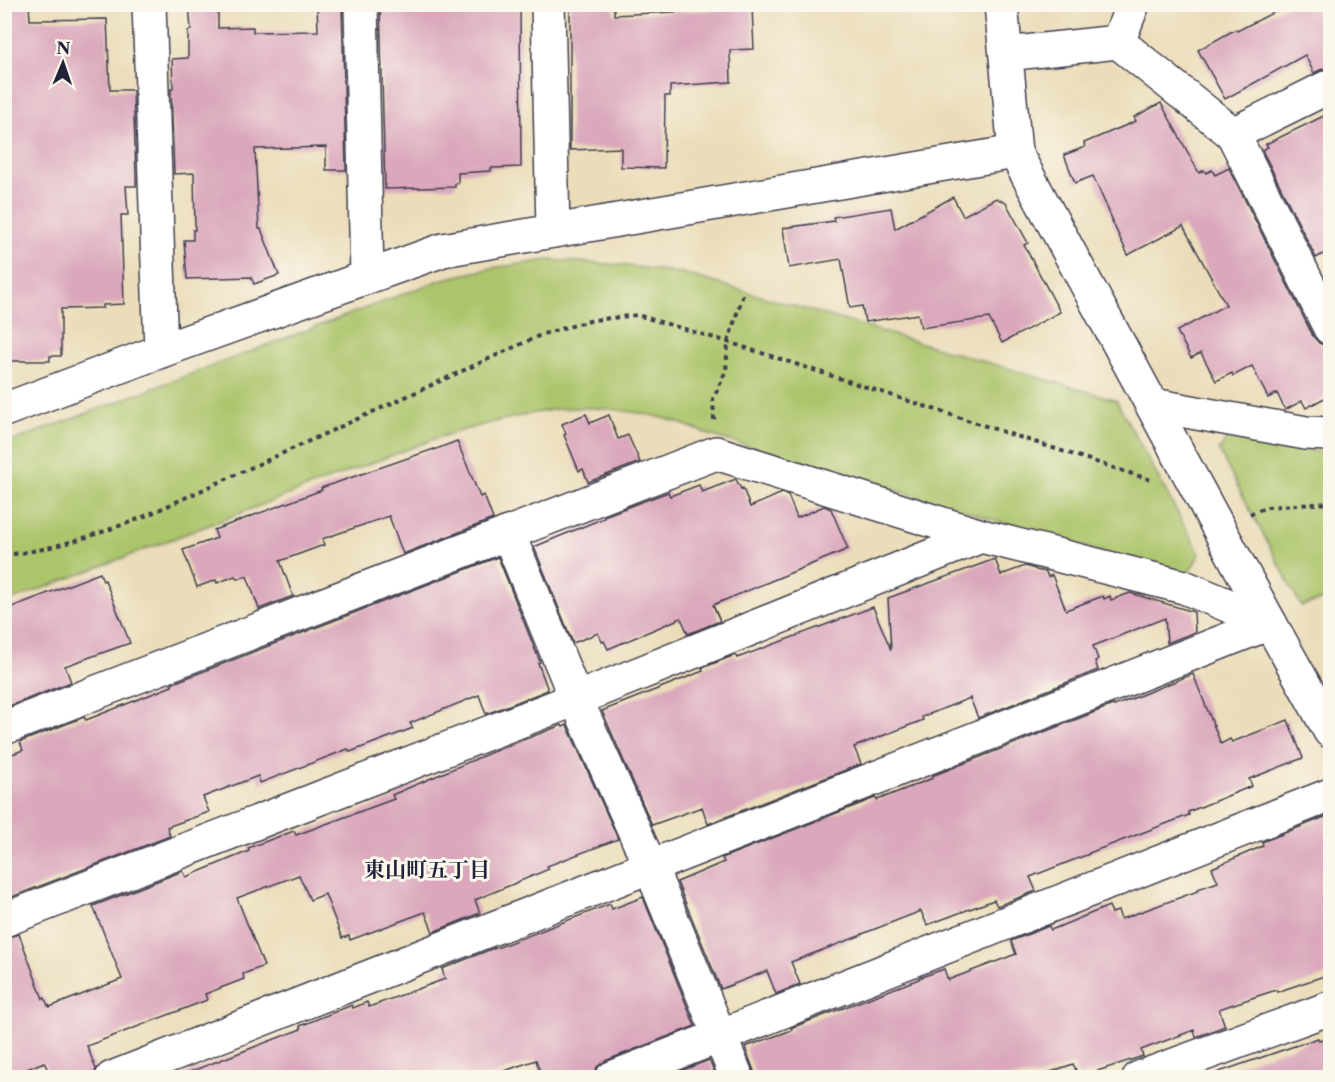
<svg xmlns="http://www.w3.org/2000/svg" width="1335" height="1082" font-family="'Libre Caslon Text','Noto Serif JP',serif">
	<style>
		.green { fill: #acc46a; stroke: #677352; stroke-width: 1.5 }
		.building { fill: #daa7bc }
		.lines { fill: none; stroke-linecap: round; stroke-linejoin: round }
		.minor-casing { stroke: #403e4e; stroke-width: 36 }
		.path { stroke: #403e4e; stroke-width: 4; stroke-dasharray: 4.5 4.5; stroke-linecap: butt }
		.minor { stroke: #fff; stroke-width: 33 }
		.labels { text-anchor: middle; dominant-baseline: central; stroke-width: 6; stroke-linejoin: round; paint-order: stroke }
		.neighbourhood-label { font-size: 21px; font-weight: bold; fill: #22223b; stroke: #fbf7ec }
	</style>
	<rect width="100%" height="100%" fill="#fbf7ec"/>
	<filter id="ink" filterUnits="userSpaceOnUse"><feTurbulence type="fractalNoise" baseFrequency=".0167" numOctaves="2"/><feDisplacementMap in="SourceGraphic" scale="12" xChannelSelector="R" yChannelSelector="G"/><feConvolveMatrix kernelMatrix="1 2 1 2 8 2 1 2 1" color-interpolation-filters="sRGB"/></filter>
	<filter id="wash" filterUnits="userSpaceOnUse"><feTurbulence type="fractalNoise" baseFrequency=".008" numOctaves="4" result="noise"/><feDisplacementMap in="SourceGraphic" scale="24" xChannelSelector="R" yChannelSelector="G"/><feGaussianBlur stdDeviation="1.35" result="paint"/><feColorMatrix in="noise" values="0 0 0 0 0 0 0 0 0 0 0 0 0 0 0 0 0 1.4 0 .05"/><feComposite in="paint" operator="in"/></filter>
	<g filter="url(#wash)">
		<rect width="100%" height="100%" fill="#ebddba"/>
		<!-- green -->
		<g class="green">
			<path d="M 549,260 L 621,265 L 682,273 L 1116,400 L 1200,554 L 1186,577 L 710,435 C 695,429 679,422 663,418 C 631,410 590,406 558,409 C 516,415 477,426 437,438 L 5,603 L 5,444 L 443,279 L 492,268 Z"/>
			<path d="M 1231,432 L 1316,451 L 1330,452 L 1330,600 L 1325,599 L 1301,606 L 1219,451 Z"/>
		</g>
		<g id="blocks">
			<!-- building -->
			<g class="building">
				<path d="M 4,4 L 29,4 L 30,20 L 107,19 L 110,90 L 133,90 L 136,176 L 136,186 L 126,186 L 128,215 L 121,215 L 124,304 L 103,305 L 103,308 L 61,309 L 61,356 L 50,356 L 50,361 L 4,361 Z"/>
				<path d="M 189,4 L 218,4 L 218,28 L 253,27 L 253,32 L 318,31 L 317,4 L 342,4 L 346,170 L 326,170 L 326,147 L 255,149 L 259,229 L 261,229 L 279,275 L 254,284 L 251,277 L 187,279 L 184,240 L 193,240 L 193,230 L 195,230 L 194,173 L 174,174 L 171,89 L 173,89 L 172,59 L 188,58 L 188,31 L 191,30 Z"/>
				<path d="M 380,4 L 520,4 L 521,167 L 491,168 L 491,171 L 458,173 L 458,183 L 455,183 L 455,187 L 385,189 Z"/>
				<path d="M 570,4 L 614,4 L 614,15 L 752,8 L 754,49 L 730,50 L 731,82 L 670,86 L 670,96 L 665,96 L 664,168 L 621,167 L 621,148 L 570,150 Z"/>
				<path d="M 1290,4 L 1330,4 L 1330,67 L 1322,69 L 1314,73 L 1305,55 L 1225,99 L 1198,50 L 1236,29 L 1237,31 Z"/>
				<path d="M 1161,103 L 1199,173 L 1204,170 L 1206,173 L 1212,170 L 1215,175 L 1229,168 L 1313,336 L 1319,343 L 1324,345 L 1330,358 L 1330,395 L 1306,408 L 1302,401 L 1285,410 L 1277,393 L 1268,398 L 1252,366 L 1233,376 L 1232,373 L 1216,381 L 1201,353 L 1191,358 L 1177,331 L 1226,305 L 1183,226 L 1128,255 L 1112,221 L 1113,221 L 1093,176 L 1075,183 L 1064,155 L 1085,147 L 1084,143 L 1136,121 L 1134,117 Z"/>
				<path d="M 1330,113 L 1330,250 L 1316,258 L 1262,150 L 1268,147 L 1266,144 Z"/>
				<path d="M 953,197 L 963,216 L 996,198 L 1006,203 L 1028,243 L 1024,245 L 1060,312 L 1002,343 L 989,318 L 921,328 L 918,314 L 865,322 L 862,306 L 850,308 L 841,259 L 789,268 L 783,228 L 834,221 L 833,217 L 891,208 L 895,229 Z"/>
				<path d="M 586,414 L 590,423 L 609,415 L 618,439 L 628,435 L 640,462 L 588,482 L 583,469 L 579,471 L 564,435 L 566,434 L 562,424 Z"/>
				<path d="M 457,441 L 480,497 L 484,495 L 493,519 L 403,554 L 389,516 L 322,539 L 324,545 L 280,561 L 293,596 L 259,609 L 247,576 L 237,579 L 235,576 L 217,583 L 216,580 L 197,587 L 183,550 L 217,538 L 214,530 L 322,490 L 321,488 L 434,449 L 434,450 Z"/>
				<path d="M 736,479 L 741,489 L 743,488 L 750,507 L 782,493 L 788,495 L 797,518 L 824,506 L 831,509 L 848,549 L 713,605 L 720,621 L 688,634 L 681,618 L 608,649 L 604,641 L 602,642 L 598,633 L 573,643 L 534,547 L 604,518 L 604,516 L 668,492 L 670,496 L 699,485 L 702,492 Z"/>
				<path d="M 498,557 L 540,662 L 538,663 L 548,690 L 486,714 L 479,695 L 410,723 L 413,728 L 350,752 L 348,749 L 260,783 L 258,776 L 203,797 L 209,812 L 167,827 L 170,836 L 4,900 L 4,757 L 23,750 L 20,742 L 84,717 L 86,720 L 172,686 L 171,684 Z"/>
				<path d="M 995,559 L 1001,575 L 1025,566 L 1035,569 L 1036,570 L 1046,572 L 1048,577 L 1052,575 L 1066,610 L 1103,596 L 1104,599 L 1110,596 L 1111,600 L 1130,593 L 1194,612 L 1195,632 L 1167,643 L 1165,618 L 1093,646 L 1098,659 L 1095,661 L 1098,670 L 978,718 L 970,698 L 922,717 L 923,720 L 854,747 L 861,764 L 708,824 L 702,807 L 652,825 L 602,711 L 703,671 L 702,668 L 735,655 L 737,658 L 873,607 L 891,650 L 888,598 Z"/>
				<path d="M 100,573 L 103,581 L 105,580 L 130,643 L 65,666 L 71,682 L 7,707 L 4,700 L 4,610 Z"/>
				<path d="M 1193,674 L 1221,744 L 1230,739 L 1232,742 L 1288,720 L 1303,758 L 1249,779 L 1252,786 L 1188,812 L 1189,815 L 1089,853 L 1089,854 L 1030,877 L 1036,891 L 997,906 L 994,900 L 927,925 L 921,911 L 862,934 L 862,935 L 791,962 L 800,984 L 776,994 L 767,971 L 721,989 L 677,882 L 724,862 L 722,858 L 875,798 L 877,800 L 933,778 L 932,776 L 1113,705 L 1114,706 Z"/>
				<path d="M 562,725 L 563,727 L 567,725 L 618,839 L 547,866 L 549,869 L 475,900 L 480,913 L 433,932 L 425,912 L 350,940 L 349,936 L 342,938 L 325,894 L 310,900 L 299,875 L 237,898 L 264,966 L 243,974 L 244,979 L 205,994 L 207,1000 L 87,1046 L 96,1069 L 94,1077 L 51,1077 L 44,1062 L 8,1077 L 4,1077 L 4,938 L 19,934 L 43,999 L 45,998 L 48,1006 L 49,1005 L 50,1007 L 122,979 L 93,906 L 183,871 L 186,877 L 249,851 L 248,848 L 294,831 L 296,835 L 394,799 L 392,795 L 492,752 Z"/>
				<path d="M 1330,815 L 1330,974 L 1277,992 L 1276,990 L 1219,1009 L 1225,1026 L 1196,1037 L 1194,1030 L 1141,1050 L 1143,1056 L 1079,1077 L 1073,1064 L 1037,1077 L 755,1077 L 754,1071 L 745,1047 L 792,1030 L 791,1028 L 919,979 L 919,978 L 944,969 L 948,980 L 1016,954 L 1011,941 L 1049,926 L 1051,930 L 1109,906 L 1112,913 L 1118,911 L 1121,919 L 1198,891 L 1198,889 L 1218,882 L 1212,868 L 1263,846 L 1262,842 Z"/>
				<path d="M 643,897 L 695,1026 L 605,1061 L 597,1067 L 594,1077 L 542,1077 L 536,1060 L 487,1077 L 180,1077 L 179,1076 L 301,1029 L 300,1026 L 352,1005 L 353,1008 L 367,1002 L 369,1007 L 445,979 L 442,969 L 494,948 L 494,949 L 610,904 L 612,909 Z"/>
				<path d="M 1330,1037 L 1330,1077 L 1216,1077 L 1216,1073 L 1318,1038 L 1319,1040 Z"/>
				<path d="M 709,1060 L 717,1077 L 665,1077 Z"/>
			</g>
		</g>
	</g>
	<g filter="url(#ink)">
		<use href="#blocks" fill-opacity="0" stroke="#403e4e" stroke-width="1.5"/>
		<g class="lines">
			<defs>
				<g id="minor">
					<path d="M 149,4 L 161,351"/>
					<path d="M 361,4 L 367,277"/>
					<path d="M 548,4 L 553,231"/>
					<path d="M 1001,4 L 1015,152 L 1270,623 L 1330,731"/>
					<path d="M 1118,42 L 1133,4"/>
					<path d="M 1006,54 L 1118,42 L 1233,134 L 1330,328"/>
					<path d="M 1233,134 L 1330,86"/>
					<path d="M 1153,405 L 1306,433 L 1330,434"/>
					<path d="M 4,410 L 161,351 L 443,250 L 1015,152"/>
					<path d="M 508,533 L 576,699 L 650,866 L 737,1078"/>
					<path d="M 4,728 L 716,453 L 981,536 L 1184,587 L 1270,623"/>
					<path d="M 4,920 L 576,699 L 981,536"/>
					<path d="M 112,1078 L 1270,623"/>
					<path d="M 612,1078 L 720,1036 L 1330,795"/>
					<path d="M 1139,1078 L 1330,1008"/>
				</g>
			</defs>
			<!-- minor casing -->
			<use href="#minor" class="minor-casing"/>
			<!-- path -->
			<g class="path">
				<path d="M 714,420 L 713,399 L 726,371 L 728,342 L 744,291"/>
				<path d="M 1250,514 L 1266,507 L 1330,503"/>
				<path d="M 4,555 C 50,551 98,534 141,518 L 543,334 L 593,320 L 637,315 L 728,342 L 1154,481"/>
			</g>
			<!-- minor -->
			<use href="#minor" class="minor"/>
		</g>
	</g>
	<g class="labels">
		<!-- neighbourhood labels -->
		<g class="neighbourhood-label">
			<text x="427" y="869">東山町五丁目</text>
		</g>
	</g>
	<!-- margin -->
	<rect width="1335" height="1082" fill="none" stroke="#fbf7ec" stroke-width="24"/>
	<!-- north arrow -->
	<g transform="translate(63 63) rotate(2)" stroke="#fbf7ec" stroke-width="4.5" paint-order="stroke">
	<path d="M0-4.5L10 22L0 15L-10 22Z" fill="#22223b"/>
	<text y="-9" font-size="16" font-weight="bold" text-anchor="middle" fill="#22223b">N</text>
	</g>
</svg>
